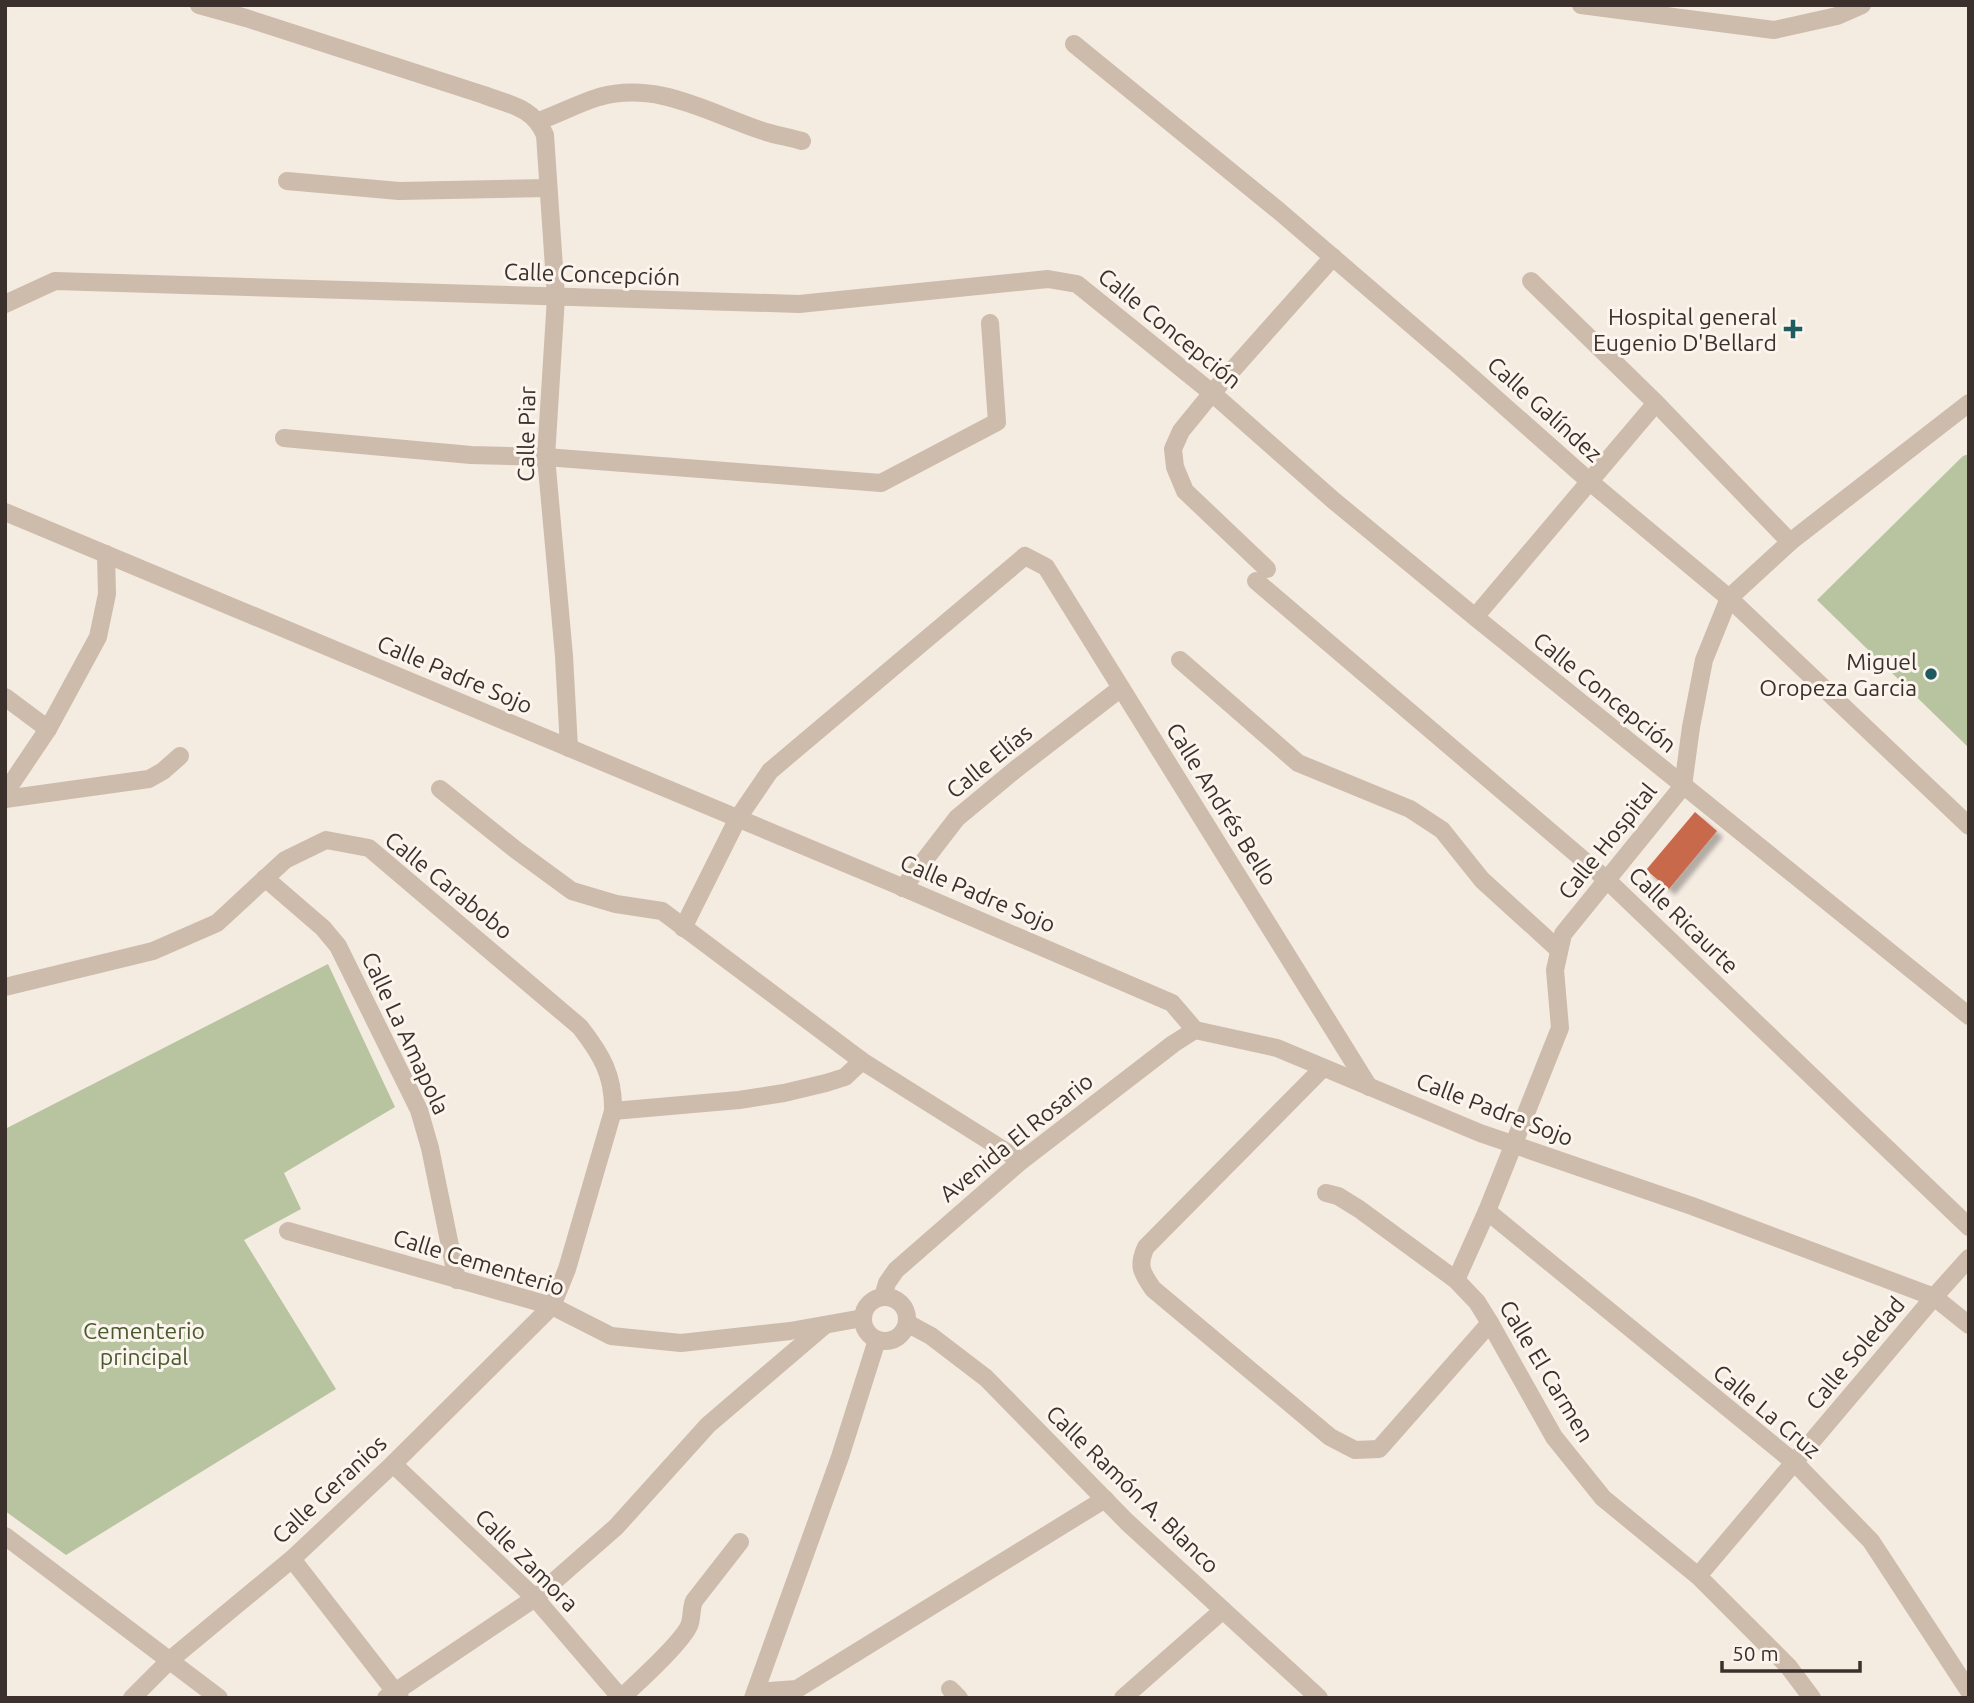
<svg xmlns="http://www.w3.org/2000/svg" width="1974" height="1703" font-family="Ubuntu,sans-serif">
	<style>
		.green { fill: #b8c4a0 }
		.building { fill: #c8694b; filter: url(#shadow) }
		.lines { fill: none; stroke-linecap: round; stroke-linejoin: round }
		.minor { stroke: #cdbbac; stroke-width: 18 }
		.poi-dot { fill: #1f5a5e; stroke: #fbf5ee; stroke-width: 2.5 }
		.labels { text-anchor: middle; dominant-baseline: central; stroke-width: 6; stroke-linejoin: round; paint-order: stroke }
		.street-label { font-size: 23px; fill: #3b302b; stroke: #fbf5ee }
		.poi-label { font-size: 23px; fill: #3b302b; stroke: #fbf5ee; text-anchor: end }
		.park-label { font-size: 23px; fill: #4a5a2e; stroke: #fbf5ee }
	</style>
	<defs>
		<filter id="shadow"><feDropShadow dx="6" dy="6" stdDeviation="2" flood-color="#0004"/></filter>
	</defs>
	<rect width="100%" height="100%" fill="#f4ebe1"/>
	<!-- green -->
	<g class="green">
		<path d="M 1969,454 L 1969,748 L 1817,600 L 1963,456 Z"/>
		<path d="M 328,964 L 395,1107 L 284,1173 L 301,1209 L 244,1240 L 336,1389 L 66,1555 L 5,1511 L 5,1129 Z"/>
	</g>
	<!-- building -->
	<path class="building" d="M 1695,812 L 1717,831 L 1669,889 L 1646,870 Z"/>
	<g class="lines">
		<!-- minor -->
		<g class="minor">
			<path d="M 199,5 L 246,18 L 484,95 C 510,105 533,107 545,135 L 556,297 L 546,457 L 564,656 L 569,748"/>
			<path d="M 1581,5 L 1774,30 L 1837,16 L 1862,5"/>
			<path d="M 1074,44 L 1279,211 L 1457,364 L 1589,481 L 1729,598 L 1969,826"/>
			<path d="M 539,121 C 559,114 579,103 599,97 C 657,81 707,112 760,130 C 774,135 788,137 802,141"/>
			<path d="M 287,181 L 399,191 L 548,188"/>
			<path d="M 1531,281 L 1656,403 L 1790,542"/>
			<path d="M 5,304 L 55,281 L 799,304 L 1048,279 L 1077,284 L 1212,393 L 1333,500 L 1475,617 L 1969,1016"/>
			<path d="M 284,438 L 471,455 L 546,457 L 881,483 L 997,422 L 990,323"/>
			<path d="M 5,512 L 890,882 L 1172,1003 L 1195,1030 L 1277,1048 L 1480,1133 L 1692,1206 L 1934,1297 L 1969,1325"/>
			<path d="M 1267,569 L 1185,491 L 1175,467 L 1173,449 L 1181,431 L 1212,393 L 1333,257"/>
			<path d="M 1256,581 L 1607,880 L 1969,1227"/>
			<path d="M 1475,617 L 1656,403"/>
			<path d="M 1180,660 L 1298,763 L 1410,809 L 1442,830 L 1482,880 L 1559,950"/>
			<path d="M 5,697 L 48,729"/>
			<path d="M 440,789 L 516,850 L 572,891 L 616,904 L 662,911 L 862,1061 L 1021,1161"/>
			<path d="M 5,793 L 48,729 L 98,637 L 107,594 L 106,554"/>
			<path d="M 5,799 L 149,779 L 163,771 L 180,756"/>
			<path d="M 265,878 L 323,928 L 338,946 L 419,1110 L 430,1148 L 457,1280"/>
			<path d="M 903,888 L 957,818 L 1016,769 L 1121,688"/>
			<path d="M 683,928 L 738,818 L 770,771 L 1025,556 L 1046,567 L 1369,1087"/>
			<path d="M 5,987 L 153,951 L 217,923 L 285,860 L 326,840 L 369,848 L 580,1027 C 601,1054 614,1075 613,1111 L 567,1269 L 552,1306 L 393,1464 L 292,1559 L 170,1660 L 132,1698"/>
			<path d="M 1323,1068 L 1146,1247 C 1137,1266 1142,1273 1153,1289 L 1330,1437 L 1355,1450 L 1379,1449 L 1490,1323"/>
			<path d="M 613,1111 L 739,1100 L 784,1093 L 826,1083 L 845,1077 L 862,1061"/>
			<path d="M 1326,1193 L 1338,1196 L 1359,1209 L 1456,1280 L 1477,1302 L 1490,1323 L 1554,1437 L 1603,1498 L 1698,1576 L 1788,1666 L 1812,1698"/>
			<path d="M 1487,1211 L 1795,1463 L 1871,1541 L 1969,1691"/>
			<path d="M 288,1231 L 552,1306 L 611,1336 L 681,1343 L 790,1331 L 863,1318"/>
			<path d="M 1456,1280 L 1487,1211 L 1560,1028 L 1555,970 L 1563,934 L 1683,786 L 1691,727 L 1704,660 L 1729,598 L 1790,542 L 1969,403"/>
			<circle cx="885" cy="1319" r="22"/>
			<path d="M 883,1297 L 887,1283 L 896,1270 L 1021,1161 L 1173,1044 L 1195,1030"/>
			<path d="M 907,1323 L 931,1336 L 986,1378 L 1127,1522 L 1319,1698"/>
			<path d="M 393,1464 L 535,1598 L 621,1698"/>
			<path d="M 5,1536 L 219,1698"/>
			<path d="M 292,1559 L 400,1698"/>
			<path d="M 1698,1576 L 1934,1297 L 1969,1258"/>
			<path d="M 950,1689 L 959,1698"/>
			<path d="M 756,1692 L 797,1689 L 1105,1499"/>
			<path d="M 386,1698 L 535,1598 L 616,1527 L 708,1425 L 824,1326"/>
			<path d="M 621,1698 C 636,1684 686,1639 690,1623 C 692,1616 691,1609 694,1601 L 740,1542"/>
			<path d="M 753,1698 L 840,1457 L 877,1340"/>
			<path d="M 1123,1698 L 1223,1610"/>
		</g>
	</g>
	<!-- markers -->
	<g class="poi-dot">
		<path d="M1789.5 318.5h7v7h7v7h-7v7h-7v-7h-7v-7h7z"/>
		<circle cx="1931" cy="674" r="7"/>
	</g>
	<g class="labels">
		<!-- street labels -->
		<g class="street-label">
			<text transform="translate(592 274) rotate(2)">Calle Concepción</text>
			<text transform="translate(1170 328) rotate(39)">Calle Concepción</text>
			<text transform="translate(1545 409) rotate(42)">Calle Galíndez</text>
			<text transform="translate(526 434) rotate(-89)">Calle Piar</text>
			<text transform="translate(455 674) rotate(23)">Calle Padre Sojo</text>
			<text transform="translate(1605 692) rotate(39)">Calle Concepción</text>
			<text transform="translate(989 761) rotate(-39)">Calle Elías</text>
			<text transform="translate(1222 804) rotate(58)">Calle Andrés Bello</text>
			<text transform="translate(1607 841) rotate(-51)">Calle Hospital</text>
			<text transform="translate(449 885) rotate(39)">Calle Carabobo</text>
			<text transform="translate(978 893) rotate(23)">Calle Padre Sojo</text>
			<text transform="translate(1684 920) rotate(44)">Calle Ricaurte</text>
			<text transform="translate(406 1033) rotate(65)">Calle La Amapola</text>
			<text transform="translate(1495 1109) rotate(21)">Calle Padre Sojo</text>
			<text transform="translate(1016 1137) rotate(-39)">Avenida El Rosario</text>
			<text transform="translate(479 1262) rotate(17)">Calle Cementerio</text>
			<text transform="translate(1855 1353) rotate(-50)">Calle Soledad</text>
			<text transform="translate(1547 1371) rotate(59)">Calle El Carmen</text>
			<text transform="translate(1767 1411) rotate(40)">Calle La Cruz</text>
			<text transform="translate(329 1489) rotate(-43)">Calle Geranios</text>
			<text transform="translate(1133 1489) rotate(44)">Calle Ramón A. Blanco</text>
			<text transform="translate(527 1560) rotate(45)">Calle Zamora</text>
		</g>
		<!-- poi labels -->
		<g class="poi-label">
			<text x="1777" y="316">Hospital general<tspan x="1777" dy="26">Eugenio D'Bellard</tspan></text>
			<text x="1917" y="661">Miguel<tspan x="1917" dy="26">Oropeza Garcia</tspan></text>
		</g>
		<!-- park labels -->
		<g class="park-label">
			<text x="144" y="1330">Cementerio<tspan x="144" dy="26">principal</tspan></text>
		</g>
	</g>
	<!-- border -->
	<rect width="1974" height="1703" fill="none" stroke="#3b302b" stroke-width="14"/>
	<!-- scale -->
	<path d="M1722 1661v10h138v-10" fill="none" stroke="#3b302b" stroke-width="3.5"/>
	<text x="1732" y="1661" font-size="21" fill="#3b302b" stroke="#fbf5ee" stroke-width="5" paint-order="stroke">50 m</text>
</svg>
